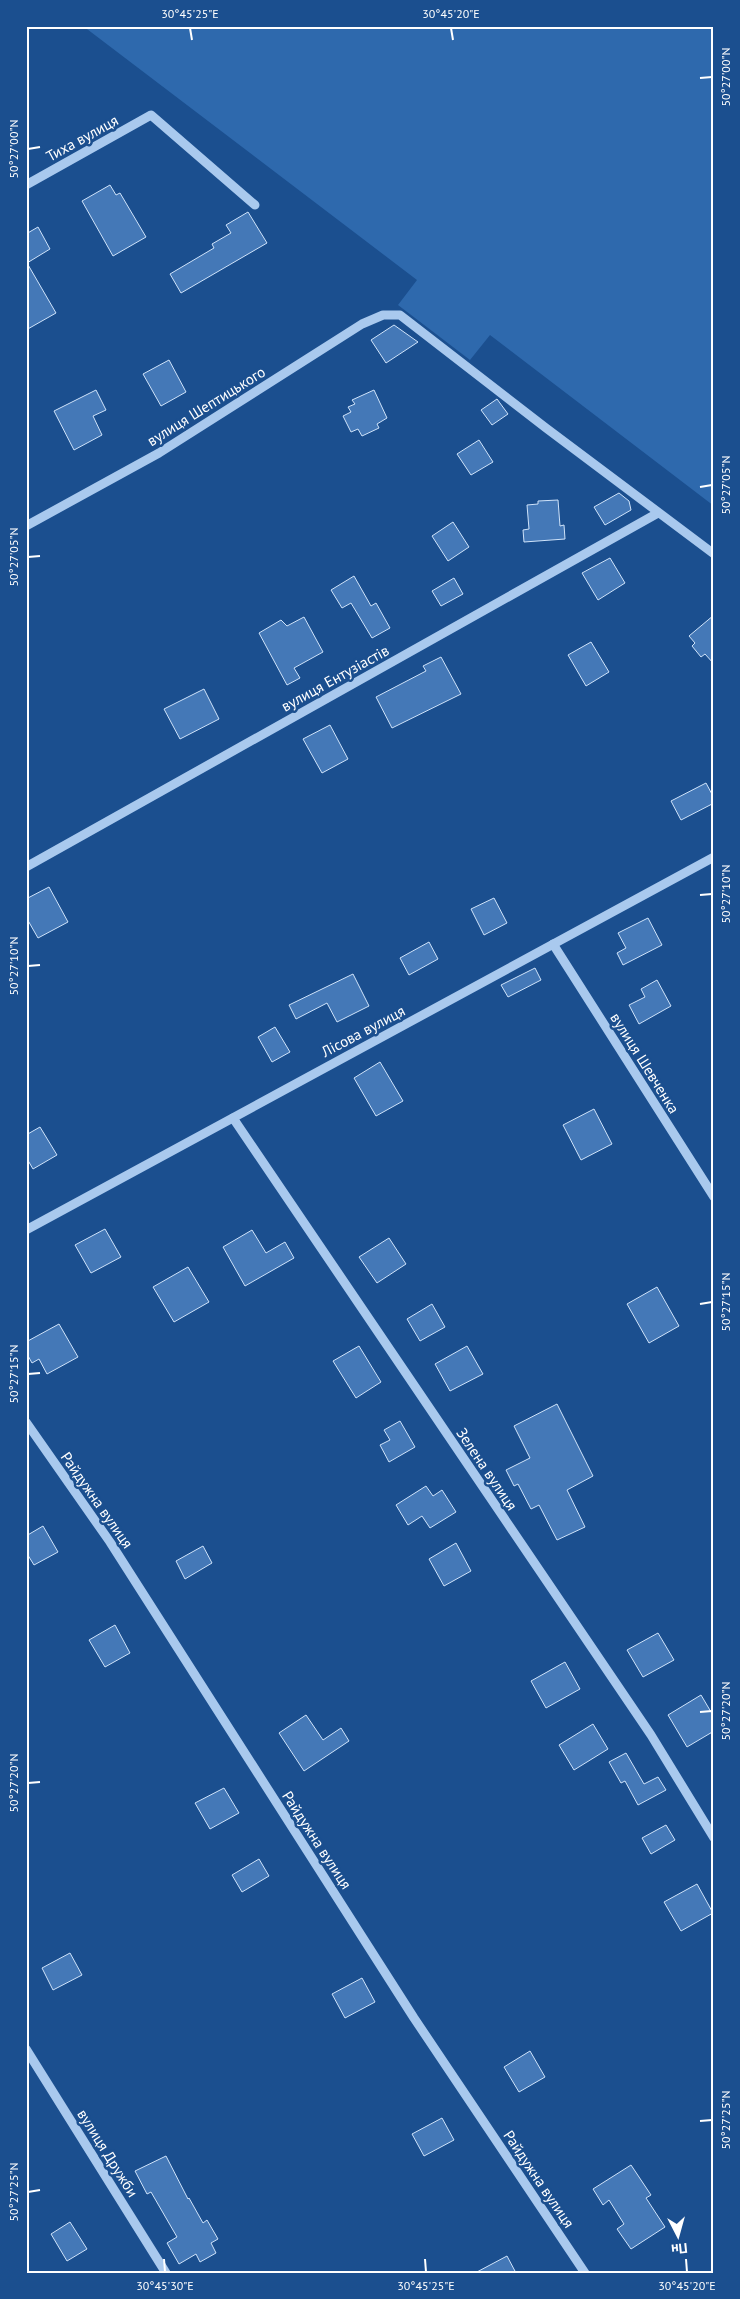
<svg xmlns="http://www.w3.org/2000/svg" width="740" height="2299" font-family="'PT Sans',sans-serif">
	<style>
		.green { fill: #2e69ad }
		.building { fill: #4478b7; stroke: #cfe3fa }
		.lines { fill: none; stroke-linecap: round; stroke-linejoin: round }
		.minor { stroke: #a9c9ee; stroke-width: 9 }
		.ticks { fill: none; stroke: #fff; stroke-width: 2 }
		.labels { text-anchor: middle; dominant-baseline: central; stroke-width: 5; stroke-linejoin: round; paint-order: stroke }
		.street-label { font-size: 15px; fill: #fff; stroke: #1b4f8f }
		.neatline { fill: none; stroke: #fff; stroke-width: 2 }
		.ticks-label { font-size: 12px; text-anchor: middle; fill: #fff }
	</style>
	<rect width="100%" height="100%" fill="#1b4f8f"/>
	<!-- green -->
	<path class="green" d="M 83,26 L 714,26 L 714,506 L 490,335 L 470,360 L 398,305 L 417,280 Z"/>
	<!-- building -->
	<g class="building">
		<path d="M 110,185 L 116,195 L 120,193 L 146,237 L 113,256 L 82,201 Z"/>
		<path d="M 248,212 L 267,243 L 181,293 L 170,274 L 214,248 L 212,244 L 231,233 L 226,225 Z"/>
		<path d="M 38,227 L 50,249 L 27,263 L 56,313 L 26,330 L 26,234 Z"/>
		<path d="M 394,325 L 418,342 L 386,363 L 371,340 Z"/>
		<path d="M 169,360 L 186,392 L 161,406 L 143,374 Z"/>
		<path d="M 96,390 L 106,410 L 93,416 L 102,435 L 74,450 L 54,411 Z"/>
		<path d="M 374,390 L 387,418 L 377,424 L 379,428 L 362,436 L 358,429 L 351,432 L 343,416 L 351,412 L 348,407 L 355,404 L 352,400 Z"/>
		<path d="M 497,399 L 508,414 L 492,425 L 481,410 Z"/>
		<path d="M 479,440 L 493,462 L 471,475 L 457,454 Z"/>
		<path d="M 619,493 L 629,501 L 631,510 L 605,525 L 594,507 Z"/>
		<path d="M 558,500 L 560,526 L 564,525 L 565,539 L 524,542 L 523,530 L 529,529 L 527,505 L 538,504 L 538,501 Z"/>
		<path d="M 453,522 L 469,547 L 448,561 L 432,536 Z"/>
		<path d="M 610,558 L 625,583 L 598,600 L 582,573 Z"/>
		<path d="M 354,576 L 371,606 L 376,603 L 390,628 L 372,638 L 351,603 L 342,608 L 331,590 Z"/>
		<path d="M 454,578 L 463,594 L 441,606 L 432,591 Z"/>
		<path d="M 714,615 L 714,664 L 705,654 L 701,657 L 692,646 L 695,643 L 689,636 Z"/>
		<path d="M 304,617 L 323,652 L 294,668 L 300,678 L 287,685 L 259,633 L 281,620 L 287,626 Z"/>
		<path d="M 591,642 L 609,672 L 586,686 L 568,655 Z"/>
		<path d="M 441,657 L 461,694 L 392,728 L 376,697 L 426,671 L 423,666 Z"/>
		<path d="M 204,689 L 219,719 L 180,739 L 164,709 Z"/>
		<path d="M 330,725 L 348,759 L 322,773 L 303,739 Z"/>
		<path d="M 706,783 L 714,798 L 714,803 L 681,820 L 671,801 Z"/>
		<path d="M 49,887 L 68,922 L 38,938 L 26,917 L 26,899 Z"/>
		<path d="M 494,898 L 507,923 L 484,935 L 471,909 Z"/>
		<path d="M 648,918 L 662,945 L 623,965 L 617,953 L 626,948 L 618,933 Z"/>
		<path d="M 429,942 L 438,959 L 409,975 L 400,958 Z"/>
		<path d="M 535,968 L 541,980 L 508,997 L 501,985 Z"/>
		<path d="M 353,974 L 369,1006 L 337,1022 L 327,1003 L 296,1019 L 289,1005 Z"/>
		<path d="M 657,980 L 671,1006 L 639,1024 L 629,1005 L 645,997 L 641,989 Z"/>
		<path d="M 275,1027 L 290,1052 L 272,1062 L 258,1037 Z"/>
		<path d="M 380,1062 L 403,1101 L 376,1116 L 354,1078 Z"/>
		<path d="M 594,1109 L 612,1144 L 581,1160 L 563,1125 Z"/>
		<path d="M 40,1127 L 57,1155 L 33,1169 L 26,1157 L 26,1135 Z"/>
		<path d="M 105,1229 L 121,1257 L 91,1273 L 75,1245 Z"/>
		<path d="M 252,1230 L 266,1253 L 285,1242 L 294,1258 L 245,1286 L 223,1247 Z"/>
		<path d="M 389,1238 L 406,1264 L 377,1283 L 359,1257 Z"/>
		<path d="M 188,1267 L 209,1302 L 174,1322 L 153,1287 Z"/>
		<path d="M 657,1287 L 679,1326 L 649,1343 L 627,1304 Z"/>
		<path d="M 432,1304 L 445,1327 L 420,1341 L 407,1319 Z"/>
		<path d="M 59,1324 L 78,1357 L 47,1374 L 39,1359 L 32,1363 L 26,1352 L 26,1342 Z"/>
		<path d="M 359,1346 L 381,1382 L 356,1398 L 333,1361 Z"/>
		<path d="M 467,1346 L 483,1374 L 450,1391 L 435,1364 Z"/>
		<path d="M 557,1404 L 593,1476 L 567,1490 L 585,1527 L 557,1540 L 539,1505 L 531,1509 L 518,1484 L 514,1486 L 506,1470 L 530,1458 L 514,1426 Z"/>
		<path d="M 400,1421 L 415,1447 L 389,1462 L 380,1445 L 390,1440 L 384,1430 Z"/>
		<path d="M 426,1486 L 433,1496 L 442,1490 L 456,1512 L 430,1528 L 422,1516 L 408,1525 L 396,1505 Z"/>
		<path d="M 43,1526 L 58,1552 L 34,1565 L 26,1552 L 26,1536 Z"/>
		<path d="M 456,1543 L 471,1571 L 444,1586 L 429,1559 Z"/>
		<path d="M 203,1546 L 212,1563 L 185,1579 L 176,1561 Z"/>
		<path d="M 115,1625 L 130,1653 L 105,1667 L 89,1640 Z"/>
		<path d="M 658,1633 L 674,1660 L 643,1677 L 627,1650 Z"/>
		<path d="M 565,1662 L 580,1689 L 546,1708 L 531,1681 Z"/>
		<path d="M 701,1695 L 714,1717 L 714,1731 L 687,1747 L 668,1715 Z"/>
		<path d="M 306,1715 L 323,1740 L 341,1728 L 349,1741 L 304,1771 L 279,1733 Z"/>
		<path d="M 593,1724 L 608,1749 L 574,1770 L 559,1745 Z"/>
		<path d="M 626,1753 L 644,1784 L 658,1777 L 666,1790 L 638,1805 L 625,1781 L 621,1783 L 609,1762 Z"/>
		<path d="M 224,1788 L 239,1813 L 210,1829 L 195,1803 Z"/>
		<path d="M 666,1825 L 675,1840 L 651,1854 L 642,1838 Z"/>
		<path d="M 259,1859 L 269,1876 L 242,1892 L 232,1875 Z"/>
		<path d="M 697,1884 L 713,1913 L 681,1931 L 664,1902 Z"/>
		<path d="M 70,1953 L 82,1975 L 53,1990 L 42,1968 Z"/>
		<path d="M 362,1978 L 375,2002 L 345,2018 L 332,1994 Z"/>
		<path d="M 530,2051 L 545,2077 L 519,2092 L 504,2067 Z"/>
		<path d="M 442,2118 L 454,2140 L 424,2156 L 412,2134 Z"/>
		<path d="M 166,2156 L 188,2199 L 189,2198 L 203,2223 L 207,2220 L 218,2239 L 211,2243 L 216,2253 L 200,2262 L 196,2254 L 179,2264 L 167,2243 L 177,2237 L 151,2192 L 147,2194 L 135,2171 Z"/>
		<path d="M 631,2165 L 651,2195 L 646,2198 L 665,2227 L 631,2249 L 617,2229 L 624,2224 L 609,2200 L 603,2205 L 593,2189 Z"/>
		<path d="M 70,2222 L 87,2249 L 67,2261 L 51,2234 Z"/>
		<path d="M 507,2256 L 516,2273 L 475,2273 Z"/>
	</g>
	<g class="lines">
		<!-- minor -->
		<g class="minor">
			<path d="M 26,185 L 151,115 L 255,205"/>
			<path d="M 26,526 L 159,453 L 362,324 L 383,315 L 400,315 L 546,428 L 714,554"/>
			<path d="M 26,867 L 658,513"/>
			<path d="M 553,944 L 714,1197"/>
			<path d="M 233,1118 L 651,1735 L 714,1838"/>
			<path d="M 26,1230 L 714,857"/>
			<path d="M 26,1422 L 110,1542 L 414,2018 L 585,2273"/>
			<path d="M 26,2049 L 166,2273"/>
		</g>
	</g>
	<!-- ticks -->
	<path class="ticks" d="M 190,28 L 192,40M 451,28 L 453,40M 700,78 L 712,77M 28,149 L 40,147M 700,487 L 712,485M 28,557 L 40,556M 700,895 L 712,894M 28,966 L 40,965M 700,1304 L 712,1302M 28,1374 L 40,1373M 700,1712 L 712,1711M 28,1783 L 40,1782M 700,2121 L 712,2120M 28,2192 L 40,2190M 164,2259 L 165,2272M 425,2259 L 426,2272M 686,2259 L 687,2272"/>
	<g class="labels">
		<!-- street labels -->
		<g class="street-label">
			<text transform="translate(82 138) rotate(-29)">Тиха вулиця</text>
			<text transform="translate(206 406) rotate(-32)">вулиця Шептицького</text>
			<text transform="translate(335 678) rotate(-29)">вулиця Ентузіастів</text>
			<text transform="translate(363 1031) rotate(-28)">Лісова вулиця</text>
			<text transform="translate(645 1063) rotate(58)">вулиця Шевченка</text>
			<text transform="translate(487 1469) rotate(56)">Зелена вулиця</text>
			<text transform="translate(97 1500) rotate(55)">Райдужна вулиця</text>
			<text transform="translate(317 1840) rotate(57)">Райдужна вулиця</text>
			<text transform="translate(108 2153) rotate(58)">вулиця Дружби</text>
			<text transform="translate(539 2179) rotate(56)">Райдужна вулиця</text>
		</g>
	</g>
	<!-- border -->
	<rect width="740" height="2299" fill="none" stroke="#1b4f8f" stroke-width="55"/>
	<!-- north arrow -->
	<g transform="translate(678 2236) rotate(174)" stroke="#1b4f8f" stroke-width="4" paint-order="stroke">
	<path d="M0-4L9 19L0 12L-9 19Z" fill="#ffffff"/>
	<text y="-8" font-size="14" font-weight="bold" text-anchor="middle" fill="#ffffff">Пн</text>
	</g>
	<rect x="28" y="28" width="684" height="2244" class="neatline"/>
	<g class="ticks-label">
		<text x="190" y="18">30°45'25"E</text>
		<text x="451" y="18">30°45'20"E</text>
		<text transform="translate(726 77) rotate(-90)" y="4">50°27'00"N</text>
		<text transform="translate(14 149) rotate(-90)" y="4">50°27'00"N</text>
		<text transform="translate(726 485) rotate(-90)" y="4">50°27'05"N</text>
		<text transform="translate(14 557) rotate(-90)" y="4">50°27'05"N</text>
		<text transform="translate(726 894) rotate(-90)" y="4">50°27'10"N</text>
		<text transform="translate(14 966) rotate(-90)" y="4">50°27'10"N</text>
		<text transform="translate(726 1302) rotate(-90)" y="4">50°27'15"N</text>
		<text transform="translate(14 1374) rotate(-90)" y="4">50°27'15"N</text>
		<text transform="translate(726 1711) rotate(-90)" y="4">50°27'20"N</text>
		<text transform="translate(14 1783) rotate(-90)" y="4">50°27'20"N</text>
		<text transform="translate(726 2120) rotate(-90)" y="4">50°27'25"N</text>
		<text transform="translate(14 2192) rotate(-90)" y="4">50°27'25"N</text>
		<text x="165" y="2290">30°45'30"E</text>
		<text x="426" y="2290">30°45'25"E</text>
		<text x="687" y="2290">30°45'20"E</text>
	</g>
</svg>
